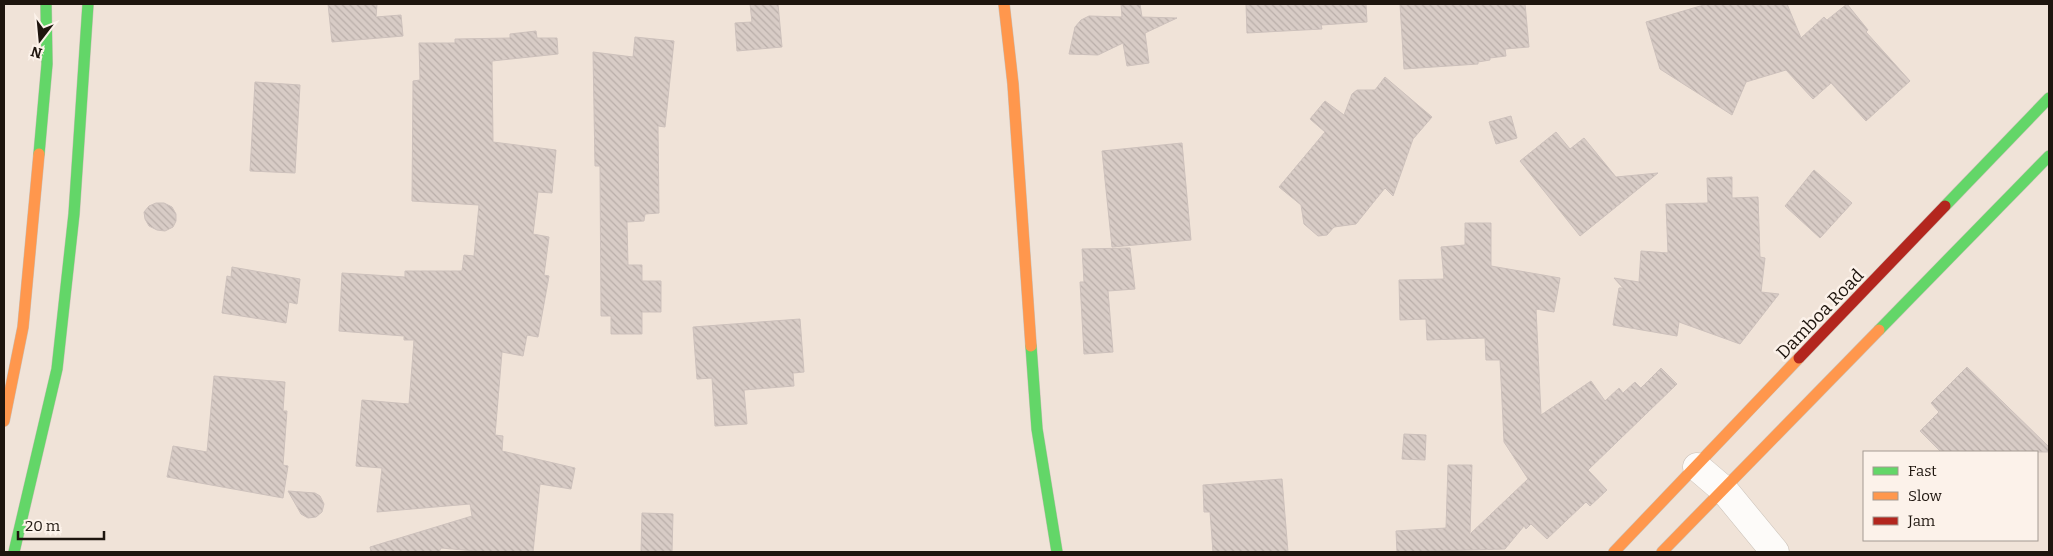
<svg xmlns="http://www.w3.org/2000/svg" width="2053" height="556" font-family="Bitter,serif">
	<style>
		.building { fill: url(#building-back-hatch); stroke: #cdc1bc }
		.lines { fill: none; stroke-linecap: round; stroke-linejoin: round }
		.street-casing { stroke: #cac0b7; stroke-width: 29 }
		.fast-casing { stroke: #cac0b7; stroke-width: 12 }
		.slow-casing { stroke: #cac0b7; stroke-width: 12 }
		.jam-casing { stroke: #cac0b7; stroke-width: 12 }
		.street { stroke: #fdfbf9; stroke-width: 28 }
		.fast { stroke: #63d668; stroke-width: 11 }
		.slow { stroke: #ff974d; stroke-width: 11 }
		.jam { stroke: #b3261e; stroke-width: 11 }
		.labels { text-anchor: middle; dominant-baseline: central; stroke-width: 5; stroke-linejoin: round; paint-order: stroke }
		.street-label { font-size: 18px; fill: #1e150e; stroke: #fcf2ea }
	</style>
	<defs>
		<pattern id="building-back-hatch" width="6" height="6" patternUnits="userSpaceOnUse" patternTransform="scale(1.25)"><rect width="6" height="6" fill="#d8ccc6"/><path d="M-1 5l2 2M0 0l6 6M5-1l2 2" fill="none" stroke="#b9aea9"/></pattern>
	</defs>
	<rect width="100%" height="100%" fill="#f0e3d8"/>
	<!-- building -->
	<g class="building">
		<path d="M 328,4 L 377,4 L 376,17 L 401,15 L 403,36 L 332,42 Z"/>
		<path d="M 750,4 L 778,4 L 782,47 L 737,51 L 735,23 L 752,22 Z"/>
		<path d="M 1121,4 L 1140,4 L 1142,17 L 1177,18 L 1145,33 L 1149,63 L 1127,66 L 1123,43 L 1098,55 L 1069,54 L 1075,27 L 1081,20 L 1089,16 L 1122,17 Z"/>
		<path d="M 1246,4 L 1366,4 L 1367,22 L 1321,25 L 1322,29 L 1247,33 Z"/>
		<path d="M 1400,4 L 1525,4 L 1529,47 L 1505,49 L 1506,56 L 1490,58 L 1490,60 L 1478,62 L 1478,64 L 1404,69 Z"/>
		<path d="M 1707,4 L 1787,4 L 1801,38 L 1824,17 L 1827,20 L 1847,4 L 1868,30 L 1866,32 L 1910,81 L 1866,121 L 1831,83 L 1813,99 L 1786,70 L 1746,82 L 1732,115 L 1660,69 L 1646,22 Z"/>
		<path d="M 536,31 L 537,38 L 557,38 L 558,54 L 492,61 L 493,142 L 556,150 L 552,193 L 538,192 L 533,234 L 549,237 L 544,275 L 549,276 L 538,337 L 527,335 L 523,356 L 502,352 L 495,435 L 503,436 L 502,451 L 575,468 L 571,489 L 540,484 L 533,552 L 487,552 L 441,548 L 439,552 L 371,552 L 370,547 L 472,516 L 470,504 L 377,512 L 382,468 L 356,466 L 362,400 L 409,404 L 414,340 L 404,340 L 404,336 L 339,331 L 342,273 L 405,277 L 405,271 L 462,271 L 464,255 L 474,256 L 479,205 L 412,201 L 413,81 L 420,80 L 419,43 L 455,43 L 455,39 L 510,38 L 510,34 Z"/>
		<path d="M 635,37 L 674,41 L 665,127 L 658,126 L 659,213 L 645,214 L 644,221 L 627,222 L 628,265 L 642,265 L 642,281 L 661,281 L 661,312 L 642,312 L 642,334 L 611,334 L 611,316 L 601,316 L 600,166 L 595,166 L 593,52 L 633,57 Z"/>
		<path d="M 1385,77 L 1432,117 L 1413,139 L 1393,196 L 1385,188 L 1356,224 L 1334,227 L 1327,235 L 1318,236 L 1304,224 L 1301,205 L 1279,187 L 1325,132 L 1310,119 L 1325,101 L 1344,115 L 1352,94 L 1357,90 L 1375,90 Z"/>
		<path d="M 255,82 L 300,85 L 295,173 L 250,171 Z"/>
		<path d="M 1511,116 L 1517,138 L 1496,144 L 1489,122 Z"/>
		<path d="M 1556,132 L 1570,149 L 1584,138 L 1616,177 L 1658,173 L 1580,236 L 1520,161 Z"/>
		<path d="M 1182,143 L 1191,240 L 1112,247 L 1102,151 Z"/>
		<path d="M 1814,170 L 1852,203 L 1820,238 L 1785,206 Z"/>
		<path d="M 1732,177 L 1732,198 L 1758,197 L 1760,257 L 1765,258 L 1761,292 L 1779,294 L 1740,344 L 1679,322 L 1677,336 L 1613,325 L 1619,288 L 1623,288 L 1614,278 L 1639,282 L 1641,251 L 1668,253 L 1666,204 L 1708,203 L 1707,178 Z"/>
		<path d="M 156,203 L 164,203 L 172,207 L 176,214 L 176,221 L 173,227 L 165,231 L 157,230 L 149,226 L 145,219 L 144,212 L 149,206 Z"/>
		<path d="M 1465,223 L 1491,223 L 1491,266 L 1560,278 L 1554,312 L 1536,309 L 1541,415 L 1591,381 L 1605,401 L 1619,388 L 1623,393 L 1635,382 L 1641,388 L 1661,368 L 1677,384 L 1588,470 L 1607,490 L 1590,506 L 1586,502 L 1547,539 L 1531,524 L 1526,529 L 1524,526 L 1505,549 L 1397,552 L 1396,531 L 1446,528 L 1448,465 L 1472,465 L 1470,534 L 1528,479 L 1504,442 L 1500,360 L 1486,360 L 1485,338 L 1427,340 L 1426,319 L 1400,320 L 1399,280 L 1444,279 L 1441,247 L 1465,245 Z"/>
		<path d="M 1130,248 L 1135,289 L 1108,291 L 1113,352 L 1084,354 L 1080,282 L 1084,282 L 1082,249 Z"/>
		<path d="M 232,267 L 300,279 L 297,304 L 289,302 L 286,323 L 222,313 L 227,276 L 231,277 Z"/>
		<path d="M 800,319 L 804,372 L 793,373 L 794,386 L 744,390 L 747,424 L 715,426 L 712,378 L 697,379 L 693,327 Z"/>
		<path d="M 1967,367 L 2049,447 L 2049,452 L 1941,452 L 1920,431 L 1939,412 L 1931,403 Z"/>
		<path d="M 214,376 L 285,382 L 283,411 L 287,411 L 283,465 L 288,466 L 283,498 L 167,477 L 173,446 L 207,452 Z"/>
		<path d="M 1404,434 L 1426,435 L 1425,460 L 1402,459 Z"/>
		<path d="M 1282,479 L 1288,552 L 1213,552 L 1210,512 L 1204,512 L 1203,485 Z"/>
		<path d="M 288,491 L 315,493 L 320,496 L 324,504 L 322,512 L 316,517 L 308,518 L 301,514 Z"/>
		<path d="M 642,513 L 673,514 L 672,552 L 641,552 Z"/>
	</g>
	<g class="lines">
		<defs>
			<path id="street" d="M 1697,467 L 1724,490 L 1775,552"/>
			<g id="fast">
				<path d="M 39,154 L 47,64 L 46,4"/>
				<path d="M 1945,206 L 2049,98"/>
				<path d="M 1879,330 L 2049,156"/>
				<path d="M 1031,346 L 1037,429 L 1057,552"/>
				<path d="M 14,552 L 57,369 L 74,214 L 88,4"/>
			</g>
			<g id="slow">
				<path d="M 1004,4 L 1013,84 L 1031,346"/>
				<path d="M 4,421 L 23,327 L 39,154"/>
				<path d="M 1614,552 L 1799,358"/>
				<path d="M 1662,552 L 1879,330"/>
			</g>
			<path id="jam" d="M 1799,358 L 1945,206"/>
		</defs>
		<!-- street casing -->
		<use href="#street" class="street-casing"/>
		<!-- fast casing -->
		<use href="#fast" class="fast-casing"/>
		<!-- slow casing -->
		<use href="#slow" class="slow-casing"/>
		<!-- jam casing -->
		<use href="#jam" class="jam-casing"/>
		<!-- street -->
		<use href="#street" class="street"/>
		<!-- fast -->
		<use href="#fast" class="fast"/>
		<!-- slow -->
		<use href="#slow" class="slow"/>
		<!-- jam -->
		<use href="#jam" class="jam"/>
	</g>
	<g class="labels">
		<!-- street labels -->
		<g class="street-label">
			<text transform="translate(1820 314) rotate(-46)">Damboa Road</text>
		</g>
	</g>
	<!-- border -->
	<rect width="2053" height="556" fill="none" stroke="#1e150e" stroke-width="10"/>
	<!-- legend -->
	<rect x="1863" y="451" width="175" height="90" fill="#fcf2ea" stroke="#a39a92"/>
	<rect x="1873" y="467" width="25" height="8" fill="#63d668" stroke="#a39a92"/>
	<text x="1908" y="476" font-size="15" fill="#1e150e">Fast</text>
	<rect x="1873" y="492" width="25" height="8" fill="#ff974d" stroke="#a39a92"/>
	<text x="1908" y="501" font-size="15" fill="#1e150e">Slow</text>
	<rect x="1873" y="517" width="25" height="8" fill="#b3261e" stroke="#a39a92"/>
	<text x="1908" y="526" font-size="15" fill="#1e150e">Jam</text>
	<!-- north arrow -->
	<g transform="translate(40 40) rotate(196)" stroke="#fcf2ea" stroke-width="4" paint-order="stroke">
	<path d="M0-4L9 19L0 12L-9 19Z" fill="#1e150e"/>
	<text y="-8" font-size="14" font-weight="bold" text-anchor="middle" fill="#1e150e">N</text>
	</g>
	<!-- scale -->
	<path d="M18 531v8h86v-8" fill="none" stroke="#1e150e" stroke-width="2.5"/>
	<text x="25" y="531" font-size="15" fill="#1e150e" stroke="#fcf2ea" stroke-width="4" paint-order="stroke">20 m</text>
</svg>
